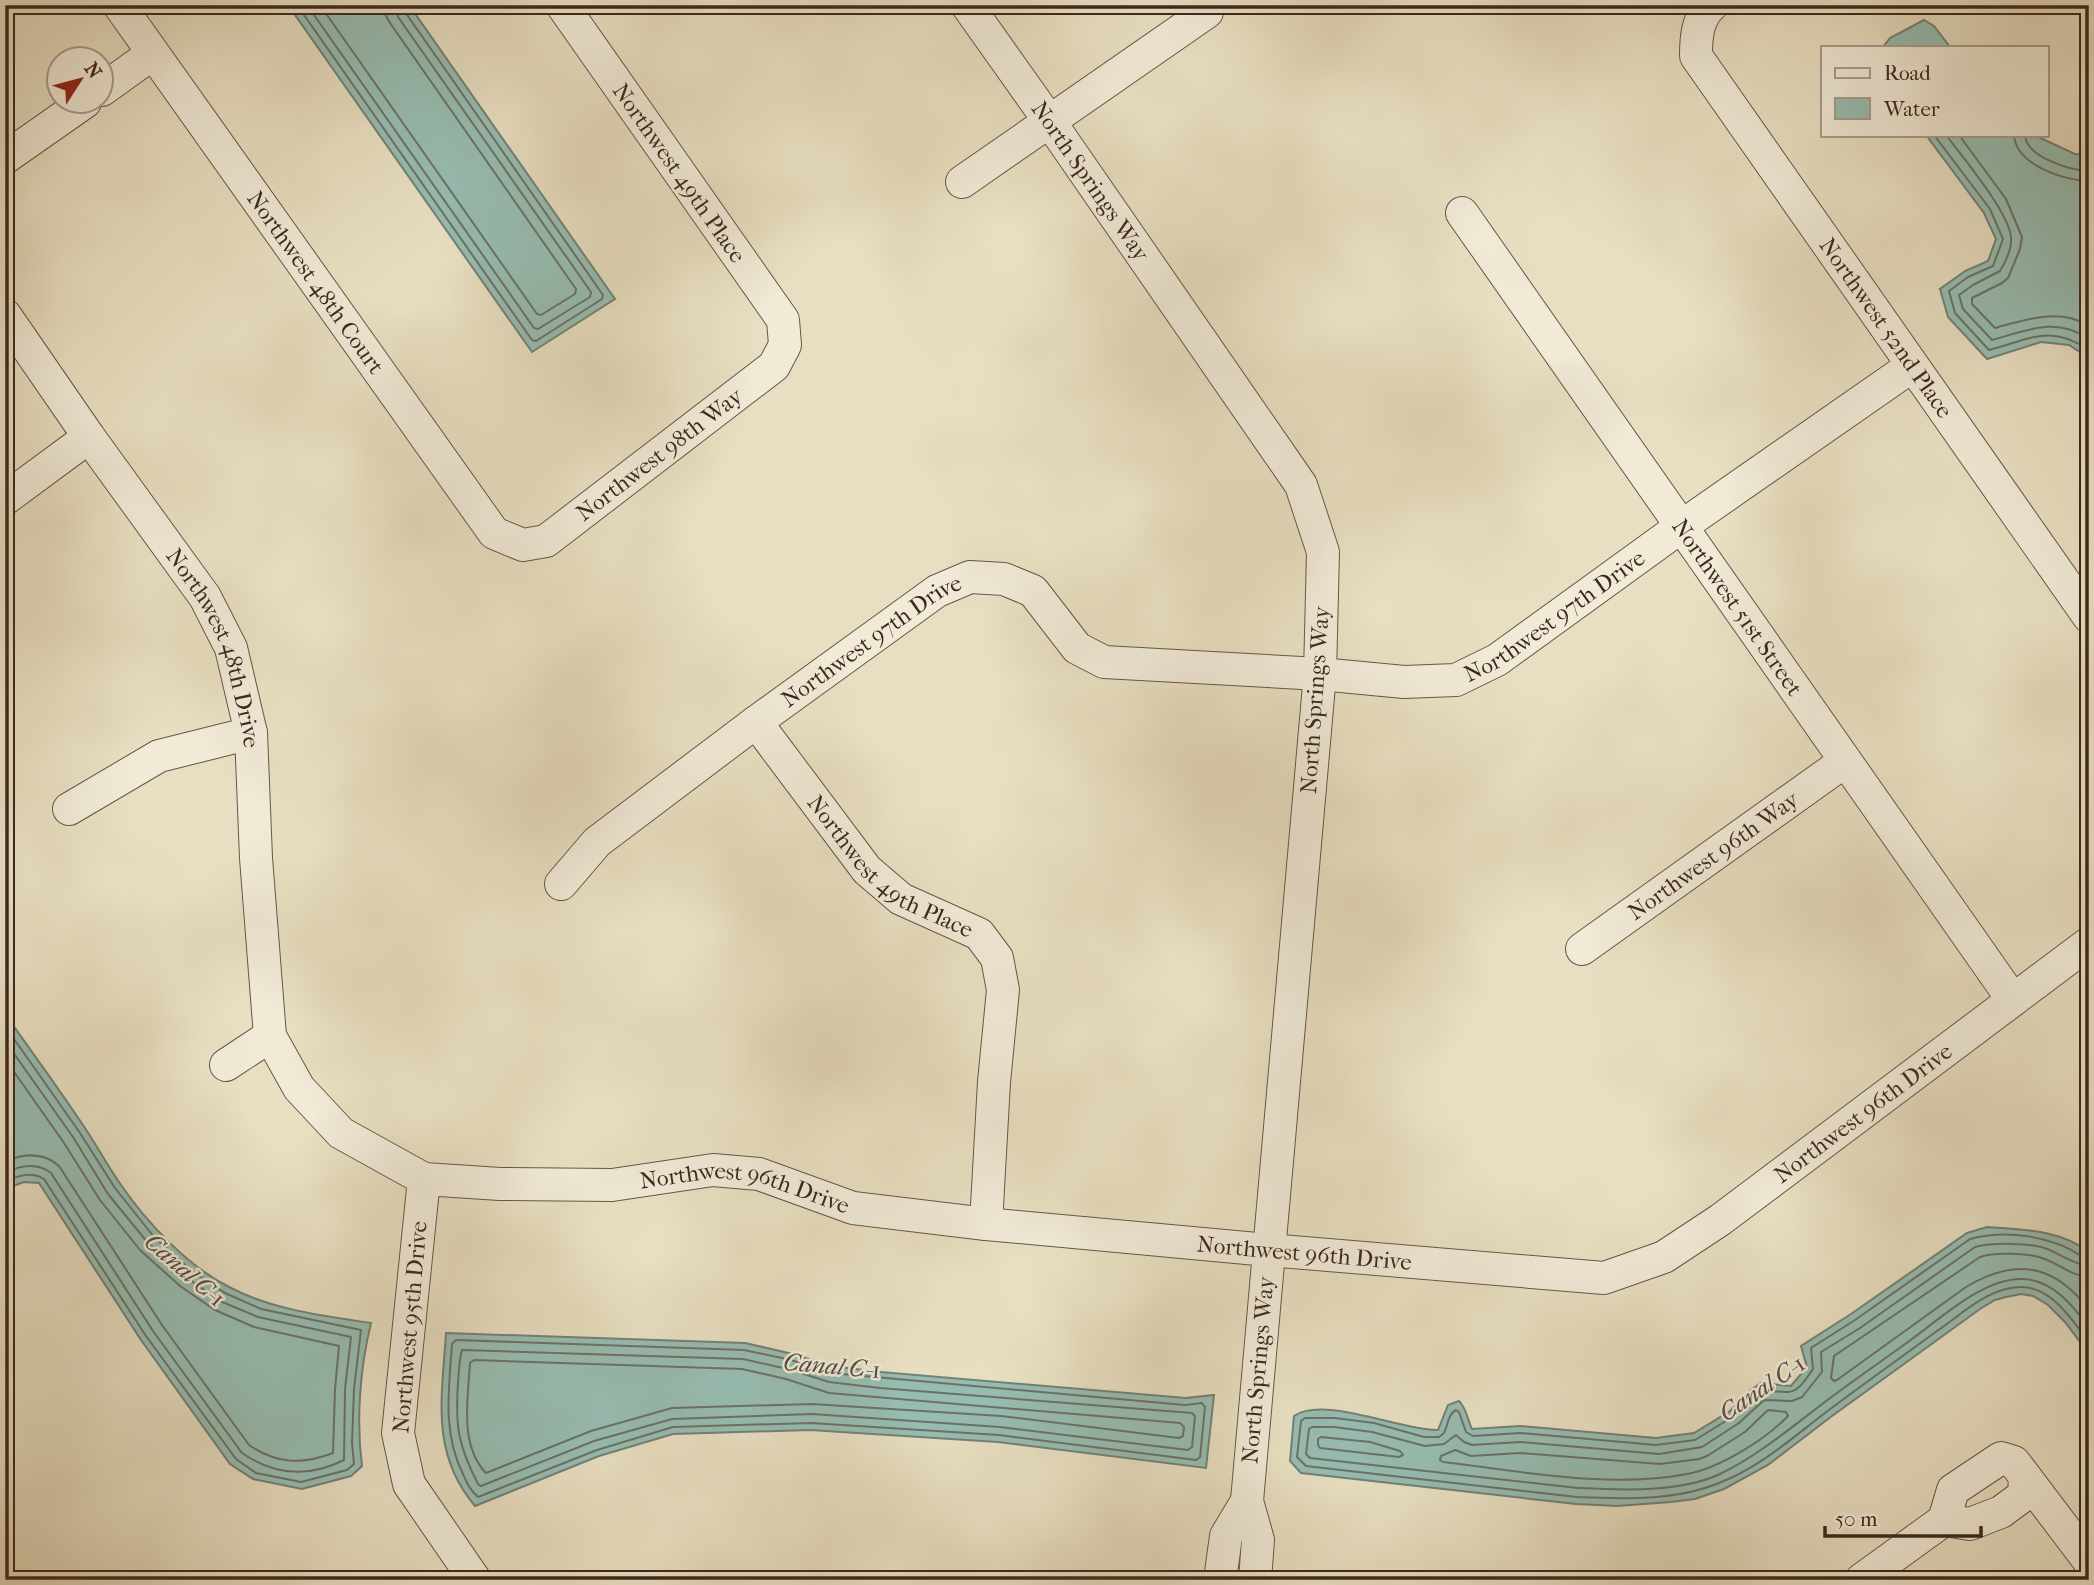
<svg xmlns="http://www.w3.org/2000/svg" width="2094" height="1585" font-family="'IM FELL French Canon',serif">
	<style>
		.water { fill: #97bdb2; stroke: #738177; stroke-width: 2 }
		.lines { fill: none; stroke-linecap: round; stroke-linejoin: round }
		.shore { stroke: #6a7268; stroke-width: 2 }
		.minor-casing { stroke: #675648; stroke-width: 34 }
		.minor { stroke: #f0ead7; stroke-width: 32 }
		.labels { text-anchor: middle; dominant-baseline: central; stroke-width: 5; stroke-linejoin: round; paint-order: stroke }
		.street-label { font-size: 23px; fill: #3c281f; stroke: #f0ead7 }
		.water-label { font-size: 24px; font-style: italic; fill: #534d44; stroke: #f0ead7 }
	</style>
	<rect width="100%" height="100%" fill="#e8dfc2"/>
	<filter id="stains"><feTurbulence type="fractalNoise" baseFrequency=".00286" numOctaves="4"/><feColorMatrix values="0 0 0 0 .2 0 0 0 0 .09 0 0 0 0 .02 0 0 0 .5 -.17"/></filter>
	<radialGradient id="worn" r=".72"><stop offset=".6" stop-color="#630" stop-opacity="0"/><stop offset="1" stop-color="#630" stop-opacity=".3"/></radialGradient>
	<!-- water -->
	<g class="water">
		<path d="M 288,5 L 409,5 L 615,299 L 532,352 Z"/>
		<path d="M 1924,20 L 1934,26 L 1950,47 L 1883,47 L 1890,38 Z"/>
		<path d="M 1926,135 L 2034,135 L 2075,154 L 2089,155 L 2089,358 L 2069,345 L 2041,342 L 1987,359 L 1948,317 L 1940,289 L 1965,271 L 1988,261 L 1996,239 L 1984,213 Z"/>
		<path d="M 5,1014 C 32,1052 59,1089 85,1128 C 97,1146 107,1165 119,1182 C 146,1222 188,1267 231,1288 C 274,1310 324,1316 371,1323 C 360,1368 356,1420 362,1466 L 351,1476 L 302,1489 L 253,1479 L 230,1464 L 141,1340 L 39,1183 L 24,1182 L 5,1189 Z"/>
		<path d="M 1987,1227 C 2023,1230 2059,1229 2089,1252 L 2089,1354 L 2065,1322 L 2048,1305 L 2033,1296 L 2021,1294 L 2006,1297 L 1995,1300 L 1980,1309 L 1832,1416 L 1768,1465 L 1724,1489 L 1695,1499 L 1671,1502 L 1617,1506 L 1576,1504 L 1301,1473 L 1290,1461 L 1294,1416 C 1323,1395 1403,1431 1438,1430 L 1448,1405 L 1459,1401 C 1467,1409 1467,1419 1472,1429 L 1520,1426 L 1656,1438 L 1694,1433 L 1730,1411 L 1752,1389 L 1761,1383 L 1791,1386 L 1807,1367 L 1801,1346 L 1851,1314 L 1967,1233 Z"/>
		<path d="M 446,1333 L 745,1343 L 793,1354 L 831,1366 L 881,1372 L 1186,1398 L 1214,1395 L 1206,1468 L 998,1442 L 810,1430 L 673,1434 L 599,1456 L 475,1506 C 430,1453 442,1397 446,1333 Z"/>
	</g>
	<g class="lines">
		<!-- shore -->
		<g class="shore">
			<path d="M 297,5 L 532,340 L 536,341 L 602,299 L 603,295 L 405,12 L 404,5"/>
			<path d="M 307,5 L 534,328 L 538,329 L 590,297 L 591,292 L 398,17 L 395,5"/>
			<path d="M 320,5 L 537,314 L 541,315 L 575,294 L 576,289 L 390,23 L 385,14 L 385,5"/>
			<path d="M 1934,135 L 1990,209 L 2003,239 L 1993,266 L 1968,277 L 1949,291 L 1955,313 L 1989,350 C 2029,340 2050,323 2089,350"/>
			<path d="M 1946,135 C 1961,155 2013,217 2011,240 C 2011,250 2005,263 2000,271 L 1973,285 L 1959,295 L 1963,309 L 1992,340 C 2026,331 2055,316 2089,339"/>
			<path d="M 1959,135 L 2006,199 L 2022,237 L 2020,249 L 2008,278 L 2002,283 L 1972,298 L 1972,304 L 1995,328 C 2025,320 2060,307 2089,326"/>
			<path d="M 2014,135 C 2016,165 2063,180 2089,181"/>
			<path d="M 2025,135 C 2026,157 2069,170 2089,171"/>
			<path d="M 5,1026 L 80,1133 L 115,1188 L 154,1237 L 193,1272 L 225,1293 L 261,1309 L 361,1330 L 354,1389 L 352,1443 L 354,1464 L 347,1470 L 301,1482 L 256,1473 L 236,1459 L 146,1336 L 44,1179 C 31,1171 18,1176 5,1181"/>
			<path d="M 5,1041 L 73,1137 L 108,1194 L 148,1243 L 187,1278 L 220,1301 L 258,1317 L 351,1337 L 345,1389 L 344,1460 C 308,1478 275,1476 242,1453 L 153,1331 L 51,1173 C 37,1162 20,1166 5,1172"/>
			<path d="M 5,1059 L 64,1143 L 100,1200 L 140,1250 L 180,1286 L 215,1310 L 254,1327 L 339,1346 L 335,1389 L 333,1453 C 302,1465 277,1464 249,1445 L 162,1325 L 59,1166 C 44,1152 23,1154 5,1161"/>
			<path d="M 2089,1257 L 2083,1257 C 2053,1236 2005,1229 1970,1239 L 1855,1320 L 1811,1348 L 1813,1369 C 1793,1399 1794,1391 1762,1391 L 1734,1416 L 1695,1440 L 1656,1445 L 1520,1433 L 1473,1436 L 1466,1432 L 1459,1412 L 1456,1410 C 1448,1414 1448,1425 1444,1433 L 1439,1437 L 1424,1437 L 1374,1423 L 1335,1418 L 1305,1418 L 1301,1421 L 1297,1457 L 1306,1466 L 1577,1497 C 1624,1499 1675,1501 1719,1483 C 1759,1468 1792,1438 1825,1413 C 1862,1385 1900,1358 1937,1331 C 1962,1314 1989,1287 2021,1287 C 2052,1287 2072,1320 2089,1342"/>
			<path d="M 2089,1266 C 2075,1265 2060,1254 2047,1249 C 2032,1242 1990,1243 1975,1247 L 1860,1328 L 1821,1352 L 1822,1372 L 1802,1397 L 1792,1401 L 1764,1400 L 1739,1423 L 1702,1447 L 1659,1454 L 1520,1442 L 1472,1445 L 1464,1442 L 1456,1435 L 1444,1444 L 1425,1446 L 1372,1432 L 1334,1427 L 1312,1427 L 1309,1429 L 1306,1454 L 1310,1458 L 1578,1488 C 1622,1490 1679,1493 1720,1474 C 1757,1456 1788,1430 1821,1405 C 1851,1382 1882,1361 1912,1339 C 1941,1318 1985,1277 2023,1279 C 2052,1280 2073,1305 2089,1328"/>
			<path d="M 2089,1277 C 2071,1276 2058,1263 2042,1258 C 2027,1253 1994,1252 1980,1257 L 1834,1356 L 1831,1378 L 1834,1381 L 1837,1380 L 1966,1287 C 2015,1258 2054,1263 2089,1310"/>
			<path d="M 456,1340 L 744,1350 L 791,1360 L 831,1373 L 1185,1405 L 1202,1403 L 1205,1407 L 1200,1457 L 1196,1460 L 999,1435 L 811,1423 L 673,1427 L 597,1450 L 478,1497 C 470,1490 467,1483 463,1474 C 442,1432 449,1389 452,1344 Z"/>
			<path d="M 462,1350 L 743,1359 L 788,1369 L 829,1382 L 880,1388 L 1192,1413 L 1195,1416 L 1192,1447 L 1188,1450 L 1000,1427 L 812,1414 L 672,1419 L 594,1441 L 481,1486 L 478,1484 C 458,1445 455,1426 458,1383 C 459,1372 459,1360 462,1350 Z"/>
			<path d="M 474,1360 L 742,1369 L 786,1379 L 829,1393 L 1180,1423 L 1184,1427 L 1183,1436 L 1179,1438 L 1001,1416 L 812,1404 L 672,1408 L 591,1431 L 486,1473 C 459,1445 468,1398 470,1363 Z"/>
			<path d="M 1768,1410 L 1786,1412 L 1788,1416 C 1766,1439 1720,1468 1687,1474 C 1610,1489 1520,1471 1443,1462 L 1440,1460 L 1441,1456 L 1455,1450 L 1471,1456 L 1520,1453 L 1660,1464 L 1699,1459 L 1707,1456 L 1745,1432 Z"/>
			<path d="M 1321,1437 L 1370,1442 L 1400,1451 L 1403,1455 L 1399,1457 L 1320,1448 L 1318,1445 L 1318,1439 Z"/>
		</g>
		<defs>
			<g id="minor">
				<path id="s1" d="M 119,5 L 494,533 L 523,545 L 546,541 L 774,366 L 785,345 L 783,320 L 562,5"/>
				<path id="s2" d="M 967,5 L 1050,122 L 1301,485 L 1323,552 L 1320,674 L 1247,1501 L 1258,1540 L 1255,1580"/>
				<path id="s3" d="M 1712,5 C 1697,18 1696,38 1696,56 L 2089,617"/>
				<path d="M 102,90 L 152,54"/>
				<path d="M 5,158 L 85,102"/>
				<path d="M 962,182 L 1207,12"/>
				<path id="s4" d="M 1462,213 C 1647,475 1828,739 2013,1000"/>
				<path id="s5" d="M 5,315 L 89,437 L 205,597 L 231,648 L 251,733 L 256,858 L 270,1036 L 299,1088 L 341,1133 L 424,1179 L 500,1184 L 612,1185 L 713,1170 L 759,1174 L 853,1208 L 986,1224 L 1268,1250 L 1604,1278 L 1664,1257 L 1720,1220 L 2089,943"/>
				<path d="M 5,499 L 89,437"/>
				<path id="s6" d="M 756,722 L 867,870 L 901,899 L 979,934 L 997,958 L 1003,990 L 994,1082 L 986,1224"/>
				<path d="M 69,809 L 159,756 L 251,733"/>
				<path id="s7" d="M 561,884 L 597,842 L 756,722 L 937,591 L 970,577 L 1004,579 L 1033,591 L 1077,648 L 1104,662 L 1320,674 L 1404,682 L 1456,680 L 1497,660 L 1682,526 L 1912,366"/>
				<path id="s8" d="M 1582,949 L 1844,762"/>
				<path d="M 226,1065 L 270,1036"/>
				<path d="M 424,1179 L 398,1433 L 409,1484 L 475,1580"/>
				<path d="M 1944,1520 L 1970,1524 L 2001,1512 L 2024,1495 L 2025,1477"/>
				<path d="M 1220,1580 L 1226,1536 L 1247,1501"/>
				<path d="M 1861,1580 L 1944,1520 L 1953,1490 L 2001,1458 L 2014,1462 L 2089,1561"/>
			</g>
		</defs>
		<!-- minor casing -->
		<use href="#minor" class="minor-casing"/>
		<!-- minor -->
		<use href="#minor" class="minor"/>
	</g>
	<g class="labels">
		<!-- street labels -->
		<g class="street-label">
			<text transform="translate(679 173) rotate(55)">Northwest 49th Place</text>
			<text stroke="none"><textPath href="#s2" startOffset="215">North Springs Way</textPath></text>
			<text stroke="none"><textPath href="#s1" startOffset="340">Northwest 48th Court</textPath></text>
			<text stroke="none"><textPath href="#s3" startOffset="387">Northwest 52nd Place</textPath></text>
			<text stroke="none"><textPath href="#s1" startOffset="845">Northwest 98th Way</textPath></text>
			<text stroke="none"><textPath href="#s4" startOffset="481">Northwest 51st Street</textPath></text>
			<text stroke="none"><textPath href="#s7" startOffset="1152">Northwest 97th Drive</textPath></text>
			<text stroke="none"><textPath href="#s7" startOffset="396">Northwest 97th Drive</textPath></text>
			<text stroke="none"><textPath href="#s5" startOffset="397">Northwest 48th Drive</textPath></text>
			<text transform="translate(1315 700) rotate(-86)">North Springs Way</text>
			<text stroke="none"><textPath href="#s8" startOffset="161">Northwest 96th Way</textPath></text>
			<text stroke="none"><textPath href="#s6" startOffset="201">Northwest 49th Place</textPath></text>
			<text stroke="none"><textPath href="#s5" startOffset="2510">Northwest 96th Drive</textPath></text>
			<text stroke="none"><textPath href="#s5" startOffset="1334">Northwest 96th Drive</textPath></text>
			<text stroke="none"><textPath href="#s5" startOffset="1900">Northwest 96th Drive</textPath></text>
			<text transform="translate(410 1327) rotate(-85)">Northwest 95th Drive</text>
			<text transform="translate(1258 1370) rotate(-85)">North Springs Way</text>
		</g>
		<!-- water labels -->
		<g class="water-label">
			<text transform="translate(185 1270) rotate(41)">Canal C-1</text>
			<text transform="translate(832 1366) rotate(5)">Canal C-1</text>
			<text transform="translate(1762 1388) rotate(-34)">Canal C-1</text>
		</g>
	</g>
	<!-- margin -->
	<rect width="2094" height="1585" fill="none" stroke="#e8dfc2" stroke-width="28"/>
	<rect x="7" y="7" width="2080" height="1571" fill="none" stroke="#3c281f" stroke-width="3.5"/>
	<rect x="14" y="14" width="2066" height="1557" fill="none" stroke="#3c281f" stroke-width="2"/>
	<!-- legend -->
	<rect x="1821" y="46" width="228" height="91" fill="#f0ead7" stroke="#a89c8d" stroke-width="2"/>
	<rect x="1835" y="68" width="35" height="10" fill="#f0ead7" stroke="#a89c8d" stroke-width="2"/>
	<text x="1884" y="80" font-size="21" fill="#3c281f">Road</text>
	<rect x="1835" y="98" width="35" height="21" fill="#97bdb2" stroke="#a89c8d" stroke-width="2"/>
	<text x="1884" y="116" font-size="21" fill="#3c281f">Water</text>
	<!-- north arrow -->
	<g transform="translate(80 80) rotate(54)"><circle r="33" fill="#f0ead7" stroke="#a89c8d" stroke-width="2"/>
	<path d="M0-5L12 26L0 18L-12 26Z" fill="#8f2418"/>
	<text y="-10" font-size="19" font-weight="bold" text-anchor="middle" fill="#3c281f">N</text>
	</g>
	<!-- scale -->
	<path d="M1825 1526v10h156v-10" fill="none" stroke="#3c281f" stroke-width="3.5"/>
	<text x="1835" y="1526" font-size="21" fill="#3c281f" stroke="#f0ead7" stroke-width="5" paint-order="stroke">50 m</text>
	<rect width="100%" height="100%" filter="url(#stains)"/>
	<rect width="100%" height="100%" fill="url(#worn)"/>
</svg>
